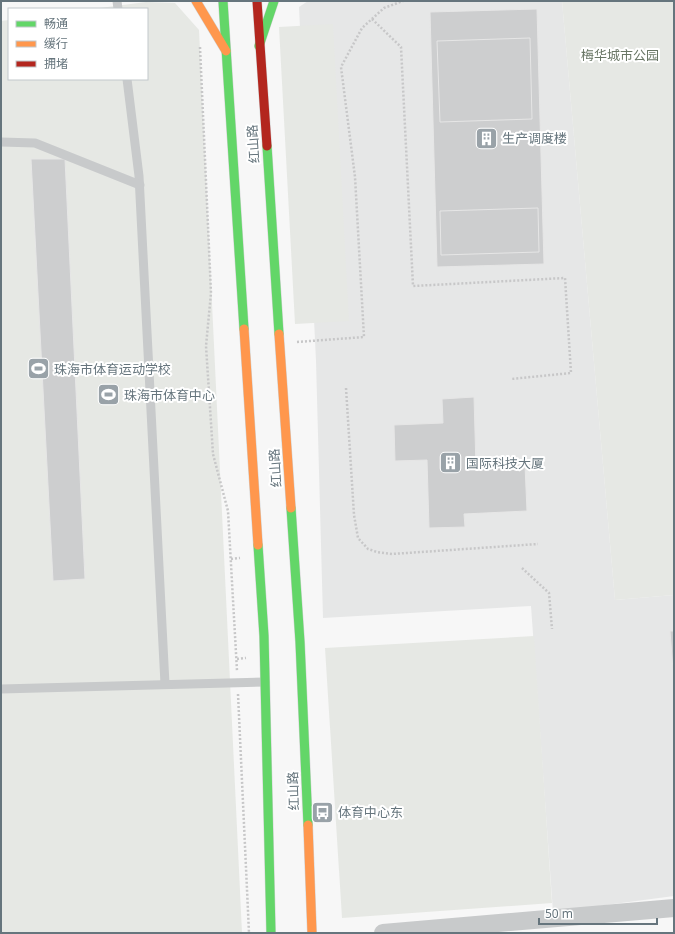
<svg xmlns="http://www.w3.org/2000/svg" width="675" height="934" font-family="'Noto Sans','Noto Sans SC',sans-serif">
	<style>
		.built { fill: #e6e7e7 }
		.green { fill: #e6e8e4 }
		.building { fill: #cdcecf; stroke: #e6e6e6 }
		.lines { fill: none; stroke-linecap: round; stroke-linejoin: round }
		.fast-casing { stroke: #d2d3d4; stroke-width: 10 }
		.slow-casing { stroke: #d2d3d4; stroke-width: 10 }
		.jam-casing { stroke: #d2d3d4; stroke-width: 10 }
		.path { stroke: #c7c7c8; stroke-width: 2.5; stroke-dasharray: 2 2; stroke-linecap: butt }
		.lane { stroke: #c8cacb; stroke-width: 9 }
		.street { stroke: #c8cacb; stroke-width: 18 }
		.fast { stroke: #63d668; stroke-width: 9 }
		.slow { stroke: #ff974d; stroke-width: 9 }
		.jam { stroke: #b3261e; stroke-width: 9 }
		.labels { text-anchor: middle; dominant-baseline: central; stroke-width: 4; stroke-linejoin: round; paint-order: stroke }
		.park-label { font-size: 13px; fill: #697665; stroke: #fff }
		.poi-label { font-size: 13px; fill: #66757d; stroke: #fff; text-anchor: start }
		.street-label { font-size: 13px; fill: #66757d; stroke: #fff }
	</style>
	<rect width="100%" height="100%" fill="#f7f7f7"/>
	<!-- built -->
	<path class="built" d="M 308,1 L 562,1 L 615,600 L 674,595 L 674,896 L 553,912 L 531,606 L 323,618 L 316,361 L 299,7 Z"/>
	<!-- green -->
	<g class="green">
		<path d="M 562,1 L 674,1 L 674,595 L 615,600 Z"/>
		<path d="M 146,2 L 175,3 L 199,30 L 242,933 L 1,933 L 1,21 L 9,20 L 9,79 L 147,79 L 147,9 L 92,9 Z"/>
		<path d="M 333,24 L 349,321 L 295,324 L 279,27 Z"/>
		<path d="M 534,636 L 552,903 L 342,918 L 325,648 Z"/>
	</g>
	<!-- building -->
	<g class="building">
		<path d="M 537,9 L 544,264 L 437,267 L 430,12 Z"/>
		<path d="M 530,38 L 532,119 L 440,122 L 437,41 Z"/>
		<path d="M 31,159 L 65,159 L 85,579 L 53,581 Z"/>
		<path d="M 538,208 L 539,252 L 441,255 L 440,211 Z"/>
		<path d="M 474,397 L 476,467 L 525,465 L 527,511 L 464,514 L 465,527 L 429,528 L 427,460 L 395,461 L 394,425 L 443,423 L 442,399 Z"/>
		<path d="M 670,631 L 674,631 L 674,670 L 673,670 Z"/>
	</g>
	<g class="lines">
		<defs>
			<g id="fast">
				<path d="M 223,1 L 244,329"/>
				<path d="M 259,46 L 274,1"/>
				<path d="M 267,146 L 279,334"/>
				<path d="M 291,508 L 300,642 L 308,825"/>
				<path d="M 258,545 L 264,636 L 271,933"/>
			</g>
			<g id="slow">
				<path d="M 196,1 L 226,51"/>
				<path d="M 244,329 L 258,545"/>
				<path d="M 279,334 L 291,508"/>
				<path d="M 308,825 L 312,933"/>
			</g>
			<path id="jam" d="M 257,1 L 267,146"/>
		</defs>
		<!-- fast casing -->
		<use href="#fast" class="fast-casing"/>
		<!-- slow casing -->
		<use href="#slow" class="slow-casing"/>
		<!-- jam casing -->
		<use href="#jam" class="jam-casing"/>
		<!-- path -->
		<g class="path">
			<path d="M 372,19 L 401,47 L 413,286 L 565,278 L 571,373 L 511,379"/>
			<path d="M 200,47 L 211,293 L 206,346 L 213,454 L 228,511 L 237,671"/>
			<path d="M 297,342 L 364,337 L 355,177 L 341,67 L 362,28 L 384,8 L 403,1"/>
			<path d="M 346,388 L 354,515 L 358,538 L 368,549 L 377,552 L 392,554 L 538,544"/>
			<path d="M 231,559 L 240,558"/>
			<path d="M 522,568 L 549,593 L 552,629"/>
			<path d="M 237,659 L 246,658"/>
			<path d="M 238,694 L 249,933"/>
		</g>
		<!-- lane -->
		<g class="lane">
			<path d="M 117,1 L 118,9"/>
			<path d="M 127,79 L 139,176 L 165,684"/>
			<path d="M 1,142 L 35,143 L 140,185"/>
			<path d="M 1,689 L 265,682"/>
		</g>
		<!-- street -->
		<path class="street" d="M 383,933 L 674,908"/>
		<!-- fast -->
		<use href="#fast" class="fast"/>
		<!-- slow -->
		<use href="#slow" class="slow"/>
		<!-- jam -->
		<use href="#jam" class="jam"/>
	</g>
	<!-- icons -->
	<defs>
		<symbol id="building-square" viewBox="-11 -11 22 22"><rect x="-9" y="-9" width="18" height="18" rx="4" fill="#99a2a8" stroke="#fff"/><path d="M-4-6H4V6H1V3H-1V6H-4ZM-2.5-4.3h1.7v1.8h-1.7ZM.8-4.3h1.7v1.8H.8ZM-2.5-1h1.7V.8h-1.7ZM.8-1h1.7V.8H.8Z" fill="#fff"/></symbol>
		<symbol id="stadium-square" viewBox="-11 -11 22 22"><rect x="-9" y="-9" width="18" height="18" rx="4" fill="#99a2a8" stroke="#fff"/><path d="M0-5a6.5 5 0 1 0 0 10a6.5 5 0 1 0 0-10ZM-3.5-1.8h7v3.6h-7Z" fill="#fff"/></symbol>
		<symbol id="bus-square" viewBox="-11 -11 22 22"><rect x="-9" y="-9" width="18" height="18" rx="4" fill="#99a2a8" stroke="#fff"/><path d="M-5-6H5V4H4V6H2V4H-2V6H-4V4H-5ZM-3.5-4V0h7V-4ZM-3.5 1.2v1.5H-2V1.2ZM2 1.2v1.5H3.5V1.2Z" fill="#fff"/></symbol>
	</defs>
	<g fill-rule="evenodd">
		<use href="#building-square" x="474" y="126" width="25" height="25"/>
		<use href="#stadium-square" x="26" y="356" width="25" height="25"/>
		<use href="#stadium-square" x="96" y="382" width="25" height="25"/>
		<use href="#building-square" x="438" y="450" width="25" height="25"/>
		<use href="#bus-square" x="310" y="800" width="25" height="25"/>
	</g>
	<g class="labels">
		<!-- park labels -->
		<g class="park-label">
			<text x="620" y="55">梅华城市公园</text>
		</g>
		<!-- poi labels -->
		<g class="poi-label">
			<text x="502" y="138">生产调度楼</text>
			<text x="54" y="369">珠海市体育运动学校</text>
			<text x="124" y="395">珠海市体育中心</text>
			<text x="466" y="463">国际科技大厦</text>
			<text x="338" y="812">体育中心东</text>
		</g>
		<!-- street labels -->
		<g class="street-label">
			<text transform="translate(253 144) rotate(-94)">红山路</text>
			<text transform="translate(275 468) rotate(-94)">红山路</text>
			<text transform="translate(293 791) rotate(-92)">红山路</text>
		</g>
	</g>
	<!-- border -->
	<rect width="675" height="934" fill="none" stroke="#66757d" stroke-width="4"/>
	<!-- legend -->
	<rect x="8" y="8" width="140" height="72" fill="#ffffff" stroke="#c2c8cb"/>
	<rect x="16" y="21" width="20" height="6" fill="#63d668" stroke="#c2c8cb"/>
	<text x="44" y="28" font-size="12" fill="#66757d">畅通</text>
	<rect x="16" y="41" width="20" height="6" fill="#ff974d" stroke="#c2c8cb"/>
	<text x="44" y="48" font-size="12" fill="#66757d">缓行</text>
	<rect x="16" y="61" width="20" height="6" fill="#b3261e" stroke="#c2c8cb"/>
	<text x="44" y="68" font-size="12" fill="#66757d">拥堵</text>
	<!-- scale -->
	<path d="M539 918v6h118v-6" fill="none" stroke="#66757d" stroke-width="2"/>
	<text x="545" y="918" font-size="12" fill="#66757d" stroke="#ffffff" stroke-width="3" paint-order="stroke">50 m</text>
</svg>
